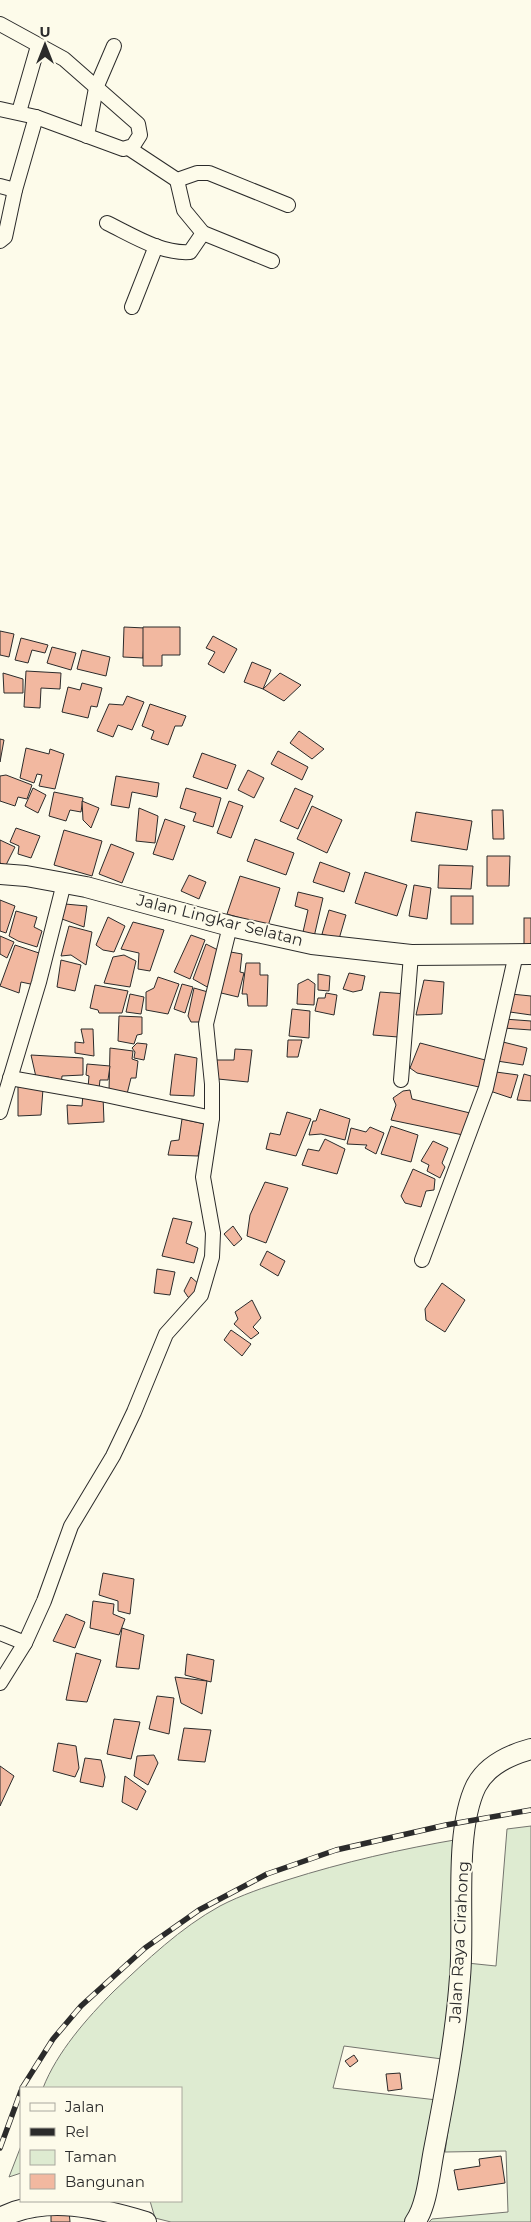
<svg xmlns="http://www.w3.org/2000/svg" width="531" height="2222" font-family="Montserrat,sans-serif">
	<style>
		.green { fill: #deebd1; stroke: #74746e }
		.building { fill: #f2b8a0; stroke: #2b2b2b }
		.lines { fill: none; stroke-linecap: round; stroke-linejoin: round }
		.street-casing { stroke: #2b2b2b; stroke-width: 16 }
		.secondary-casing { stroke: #2b2b2b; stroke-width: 22 }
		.street { stroke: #fdfbea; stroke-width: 14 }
		.secondary { stroke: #fdfbea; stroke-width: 20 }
		.rail-casing { stroke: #2b2b2b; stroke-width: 5.5 }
		.rail { stroke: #fdfbea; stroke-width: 4; stroke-dasharray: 11; stroke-linecap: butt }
		.labels { text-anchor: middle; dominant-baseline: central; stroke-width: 4; stroke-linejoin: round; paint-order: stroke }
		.street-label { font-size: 16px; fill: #2b2b2b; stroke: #fdfbea }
	</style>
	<rect width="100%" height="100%" fill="#fdfbea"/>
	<!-- green -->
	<g class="green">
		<path d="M 531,1826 L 531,2222 L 429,2222 L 432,2219 L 508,2212 L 506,2151 L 445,2152 L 463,2025 L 467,1963 L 496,1966 L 507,1829 Z"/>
		<path d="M 460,1839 L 453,1979 L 442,2059 L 344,2046 L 333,2088 L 437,2100 L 428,2160 L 408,2222 L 171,2222 L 155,2218 L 150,2201 L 181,2201 L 181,2088 L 43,2088 C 57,2052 87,2018 114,1991 C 147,1960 180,1928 220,1906 C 241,1895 265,1887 287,1880 C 344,1862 401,1849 460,1839 Z"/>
		<path d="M 21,2146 L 21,2173 L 9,2177 Z"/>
	</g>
	<!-- building -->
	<g class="building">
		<path d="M 124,627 L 145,628 L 143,658 L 123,657 Z"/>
		<path d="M 143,627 L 180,627 L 180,655 L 162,655 L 162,666 L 143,666 Z"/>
		<path d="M 0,631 L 14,634 L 9,657 L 0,655 Z"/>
		<path d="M 213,636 L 237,649 L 224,673 L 208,664 L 215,652 L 206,648 Z"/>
		<path d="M 21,638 L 48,645 L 45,653 L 32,650 L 28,663 L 15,660 Z"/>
		<path d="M 52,647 L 76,653 L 71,670 L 47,663 Z"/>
		<path d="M 82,650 L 110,657 L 106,676 L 77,669 Z"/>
		<path d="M 252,662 L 271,670 L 263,689 L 244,682 Z"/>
		<path d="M 26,671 L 61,673 L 60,689 L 41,688 L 40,708 L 24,707 Z"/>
		<path d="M 3,673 L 23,679 L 23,693 L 4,693 Z"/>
		<path d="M 280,673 L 301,685 L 284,701 L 263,689 Z"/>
		<path d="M 82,683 L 102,688 L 97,707 L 91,706 L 88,718 L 62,712 L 68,687 L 80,690 Z"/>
		<path d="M 127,696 L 144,702 L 132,730 L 118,725 L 113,737 L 97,731 L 109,704 L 123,705 Z"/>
		<path d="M 150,704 L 186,716 L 182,726 L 175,726 L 168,745 L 151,739 L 154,731 L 142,726 Z"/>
		<path d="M 299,731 L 324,749 L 312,759 L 290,743 Z"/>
		<path d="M 0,739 L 4,740 L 0,762 Z"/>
		<path d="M 26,748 L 49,754 L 50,749 L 64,754 L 55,789 L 39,786 L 42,775 L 37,774 L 34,783 L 20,778 Z"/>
		<path d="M 278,751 L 308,767 L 302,780 L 271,764 Z"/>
		<path d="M 202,753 L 236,765 L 227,789 L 193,777 Z"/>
		<path d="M 248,770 L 264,778 L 254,798 L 238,790 Z"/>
		<path d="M 6,775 L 32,785 L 27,799 L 18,797 L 15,806 L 0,801 L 0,776 Z"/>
		<path d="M 116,776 L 159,783 L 157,797 L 132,792 L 129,808 L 111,805 Z"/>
		<path d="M 33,788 L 46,795 L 38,813 L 25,806 Z"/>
		<path d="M 186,788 L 221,798 L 213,827 L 193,821 L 196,813 L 180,808 Z"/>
		<path d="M 295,788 L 313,796 L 298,829 L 280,821 Z"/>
		<path d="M 54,792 L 83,798 L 81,812 L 70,810 L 66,821 L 49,816 Z"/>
		<path d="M 82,801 L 99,808 L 91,828 L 83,820 Z"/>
		<path d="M 229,801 L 243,806 L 231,838 L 217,833 Z"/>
		<path d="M 312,806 L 342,820 L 327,853 L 297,839 Z"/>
		<path d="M 139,808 L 158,816 L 155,843 L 136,841 Z"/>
		<path d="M 492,810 L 503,810 L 504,839 L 493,839 Z"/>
		<path d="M 416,812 L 472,821 L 467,850 L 411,841 Z"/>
		<path d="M 165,819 L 185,826 L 173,860 L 153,854 Z"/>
		<path d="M 16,828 L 40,836 L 31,858 L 18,854 L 19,846 L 10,842 Z"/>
		<path d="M 64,830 L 102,841 L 92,876 L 54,865 Z"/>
		<path d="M 255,839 L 294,853 L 286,875 L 247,861 Z"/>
		<path d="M 0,840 L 15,847 L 6,865 L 0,863 Z"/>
		<path d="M 111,844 L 134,853 L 122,883 L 99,874 Z"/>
		<path d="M 487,856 L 510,856 L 509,886 L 487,886 Z"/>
		<path d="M 320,862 L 350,873 L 344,892 L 313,882 Z"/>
		<path d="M 439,865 L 473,866 L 471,889 L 438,888 Z"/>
		<path d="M 365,872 L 407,885 L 397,916 L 355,903 Z"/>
		<path d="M 189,875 L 206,882 L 199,899 L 181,891 Z"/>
		<path d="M 240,876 L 280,888 L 268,926 L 227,914 Z"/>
		<path d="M 414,885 L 431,888 L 427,919 L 409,916 Z"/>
		<path d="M 298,892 L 323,898 L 314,937 L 303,932 L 308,910 L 295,906 Z"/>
		<rect x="451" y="896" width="22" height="28"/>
		<path d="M 0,900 L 15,906 L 6,933 L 0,931 Z"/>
		<path d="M 65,904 L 87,906 L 84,927 L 62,919 Z"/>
		<path d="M 329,910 L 346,915 L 339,939 L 322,934 Z"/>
		<path d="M 16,911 L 37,917 L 34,927 L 42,931 L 37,947 L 18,941 L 9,936 Z"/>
		<path d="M 108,917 L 125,926 L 114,952 L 103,950 L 96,945 Z"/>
		<rect x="524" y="918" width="7" height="29"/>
		<path d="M 133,922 L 164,930 L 150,971 L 138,969 L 139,953 L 121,949 Z"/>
		<path d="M 69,926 L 92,932 L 86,965 L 71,955 L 61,956 Z"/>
		<path d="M 191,935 L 205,940 L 190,979 L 174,972 Z"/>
		<path d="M 0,936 L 14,942 L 7,958 L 0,954 Z"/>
		<path d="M 206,944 L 220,951 L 209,988 L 193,979 Z"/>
		<path d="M 15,945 L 39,953 L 35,985 L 21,982 L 19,993 L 0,986 Z"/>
		<path d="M 225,951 L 242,954 L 240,972 L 244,973 L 238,997 L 217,992 Z"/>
		<path d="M 124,955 L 136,961 L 130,987 L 104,983 L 113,957 Z"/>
		<path d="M 61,960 L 81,965 L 75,991 L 57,987 Z"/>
		<path d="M 246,963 L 260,963 L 260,975 L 268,975 L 267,1006 L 248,1006 L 247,994 L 242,994 Z"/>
		<path d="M 349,973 L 365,976 L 362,990 L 353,992 L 343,989 Z"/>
		<path d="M 318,974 L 330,976 L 329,991 L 318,990 Z"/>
		<path d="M 158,977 L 179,984 L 168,1014 L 146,1010 L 146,992 L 154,988 Z"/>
		<path d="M 308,979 L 315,984 L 314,1005 L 297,1004 L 298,984 Z"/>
		<path d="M 424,980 L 444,982 L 442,1014 L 416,1015 Z"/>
		<path d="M 182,984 L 193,987 L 185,1013 L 174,1009 Z"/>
		<path d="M 95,985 L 128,991 L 122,1013 L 99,1013 L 98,1010 L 90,1008 Z"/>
		<path d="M 194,988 L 208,992 L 202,1022 L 191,1022 L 188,1016 Z"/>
		<path d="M 380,992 L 407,994 L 398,1037 L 373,1035 Z"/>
		<path d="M 326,993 L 337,995 L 334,1015 L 315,1011 L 318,998 L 325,998 Z"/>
		<path d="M 130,994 L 144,997 L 141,1014 L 126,1012 Z"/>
		<path d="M 511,994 L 531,996 L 531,1015 L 510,1012 Z"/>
		<path d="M 292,1009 L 310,1011 L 309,1038 L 289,1036 Z"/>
		<path d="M 119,1016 L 142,1017 L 142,1034 L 137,1035 L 134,1044 L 118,1041 Z"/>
		<path d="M 504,1019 L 531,1021 L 531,1030 L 503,1028 Z"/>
		<path d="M 81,1029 L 93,1029 L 94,1056 L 75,1053 L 75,1042 L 84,1043 Z"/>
		<path d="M 288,1040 L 302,1040 L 298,1057 L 287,1057 Z"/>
		<path d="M 503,1042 L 527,1048 L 523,1065 L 497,1061 Z"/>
		<path d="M 137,1043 L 147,1044 L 144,1060 L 134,1058 L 135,1052 L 132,1048 Z"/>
		<path d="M 420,1043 L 489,1061 L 479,1087 L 417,1073 L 410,1068 Z"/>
		<path d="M 110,1048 L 133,1051 L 132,1059 L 138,1061 L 136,1078 L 131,1078 L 127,1094 L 109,1091 Z"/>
		<path d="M 235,1049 L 252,1050 L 248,1082 L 218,1079 L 216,1060 L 234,1060 Z"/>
		<path d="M 175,1054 L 197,1058 L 194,1096 L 170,1095 Z"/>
		<path d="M 31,1055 L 83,1058 L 83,1075 L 62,1076 L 61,1085 L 48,1084 L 49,1077 L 36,1077 Z"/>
		<path d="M 87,1064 L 110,1066 L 108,1080 L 100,1080 L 99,1089 L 88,1088 L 89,1076 L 86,1075 Z"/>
		<path d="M 496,1072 L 518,1075 L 511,1098 L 490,1091 Z"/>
		<path d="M 524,1074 L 531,1076 L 531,1101 L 517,1100 Z"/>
		<path d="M 18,1085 L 43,1089 L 41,1115 L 18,1116 Z"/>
		<path d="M 410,1090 L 412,1099 L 470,1113 L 463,1135 L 391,1120 L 396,1105 L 393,1098 L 403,1091 Z"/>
		<path d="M 83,1094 L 103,1096 L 104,1122 L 68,1124 L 67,1105 L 82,1106 Z"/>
		<path d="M 320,1109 L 350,1119 L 345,1140 L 321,1134 L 309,1135 L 313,1121 L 316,1121 Z"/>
		<path d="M 287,1112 L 311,1119 L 296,1156 L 266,1149 L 270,1133 L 280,1135 Z"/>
		<path d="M 182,1119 L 205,1124 L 198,1156 L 168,1155 L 171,1141 L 179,1140 Z"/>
		<path d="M 391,1126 L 418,1135 L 411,1162 L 381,1154 Z"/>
		<path d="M 370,1127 L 384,1133 L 376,1154 L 365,1148 L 367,1145 L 347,1144 L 351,1128 L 366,1132 Z"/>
		<path d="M 325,1139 L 345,1149 L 337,1174 L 302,1165 L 308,1149 L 319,1151 Z"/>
		<path d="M 433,1141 L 448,1148 L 442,1163 L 445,1167 L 440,1178 L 427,1171 L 429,1165 L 421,1161 Z"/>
		<path d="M 413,1169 L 435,1179 L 434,1190 L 426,1191 L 421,1207 L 405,1203 L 401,1196 Z"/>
		<path d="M 265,1182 L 288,1188 L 266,1243 L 247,1236 L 250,1215 Z"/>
		<path d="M 173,1218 L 192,1222 L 186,1243 L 198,1248 L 194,1263 L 162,1256 Z"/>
		<path d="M 233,1226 L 242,1239 L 234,1246 L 224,1234 Z"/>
		<path d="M 267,1251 L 285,1261 L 278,1276 L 260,1265 Z"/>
		<path d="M 157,1269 L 175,1272 L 170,1295 L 154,1293 Z"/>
		<path d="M 191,1277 L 201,1286 L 196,1302 L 188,1297 L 184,1291 Z"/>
		<path d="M 442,1283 L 465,1300 L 445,1332 L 426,1320 L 425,1309 Z"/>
		<path d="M 252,1300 L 261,1318 L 253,1327 L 259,1333 L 251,1339 L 234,1324 L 238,1319 L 235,1312 Z"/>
		<path d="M 231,1330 L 251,1344 L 242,1356 L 224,1340 Z"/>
		<path d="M 103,1573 L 134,1579 L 130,1614 L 118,1611 L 118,1601 L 99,1595 Z"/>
		<path d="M 93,1601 L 114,1604 L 113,1614 L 125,1619 L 119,1635 L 90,1628 Z"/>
		<path d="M 66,1614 L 85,1622 L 75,1648 L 53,1641 Z"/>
		<path d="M 122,1628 L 144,1635 L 139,1669 L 116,1667 Z"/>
		<path d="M 76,1653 L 101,1660 L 87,1702 L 66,1700 Z"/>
		<path d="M 187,1654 L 214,1660 L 211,1682 L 185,1675 Z"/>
		<path d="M 175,1677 L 207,1681 L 202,1714 L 181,1703 Z"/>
		<path d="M 157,1696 L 174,1698 L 169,1734 L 149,1729 Z"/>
		<path d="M 114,1719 L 140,1722 L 131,1759 L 107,1754 Z"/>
		<path d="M 184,1728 L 211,1730 L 205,1762 L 178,1760 Z"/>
		<path d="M 58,1743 L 76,1746 L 79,1768 L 75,1777 L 53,1771 Z"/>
		<path d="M 154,1755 L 158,1763 L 148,1785 L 134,1776 L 137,1756 Z"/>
		<path d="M 85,1758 L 101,1760 L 105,1777 L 103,1787 L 80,1782 Z"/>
		<path d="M 0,1766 L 14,1776 L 0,1806 Z"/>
		<path d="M 125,1776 L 146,1791 L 137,1810 L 122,1802 Z"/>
		<path d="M 354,2055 L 358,2061 L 350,2067 L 345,2061 Z"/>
		<path d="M 400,2073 L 402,2089 L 388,2091 L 386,2074 Z"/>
		<path d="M 501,2156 L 505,2183 L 458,2190 L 454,2170 L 480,2166 L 479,2159 Z"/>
		<path d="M 69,2211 L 70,2222 L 51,2222 L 51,2212 Z"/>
	</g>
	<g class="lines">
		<defs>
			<g id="street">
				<path d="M 0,24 L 64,59 L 138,124 L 140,135 L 133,146 L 123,149 L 36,117 L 0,109"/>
				<path d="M 19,112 L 38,46"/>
				<path d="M 87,136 L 96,88 L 114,46"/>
				<path d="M 130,149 L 177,180 L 197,173 L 209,173 L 288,205"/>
				<path d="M 177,180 L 184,210 L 203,233 L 272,261"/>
				<path d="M 0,186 L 15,190"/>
				<path d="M 107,223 C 132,235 161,254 190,252 L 203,233"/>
				<path d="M 0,241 L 5,237 L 15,190 L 36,117"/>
				<path d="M 132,307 L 156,246"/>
				<path d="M 10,1078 L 101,1094 L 212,1118"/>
				<path d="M 401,1080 L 411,955"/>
				<path d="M 0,1112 L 39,982 L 64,883"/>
				<path d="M 422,1260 L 486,1088 L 516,954"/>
				<path d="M 0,1633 L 25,1643"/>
				<path d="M 0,1683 L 25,1643 L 44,1601 L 71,1526 L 113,1456 L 134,1412 L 166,1334 L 201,1295 L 212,1257 L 213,1233 L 203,1177 L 212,1118 L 212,1084 L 206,1024 L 230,926"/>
			</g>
			<g id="secondary">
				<path d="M 0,874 L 26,876 L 86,887 L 230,926 L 312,944 L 411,955 L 531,954"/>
				<path d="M 0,2218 C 47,2194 99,2208 146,2222"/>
				<path d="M 415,2222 C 427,2206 430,2170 434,2150 C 445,2093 456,2035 460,1977 C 465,1923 453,1833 476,1786 C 487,1765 509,1755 531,1749"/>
			</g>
		</defs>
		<!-- street casing -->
		<use href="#street" class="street-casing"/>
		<!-- secondary casing -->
		<use href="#secondary" class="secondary-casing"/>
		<!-- street -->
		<use href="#street" class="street"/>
		<!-- secondary -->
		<use href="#secondary" class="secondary"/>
		<defs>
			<g id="rail">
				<path d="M 22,2088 L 53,2039 L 81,2006 L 145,1948 L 199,1910 L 267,1874 L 336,1850 L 446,1825 L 531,1810"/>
				<path d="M 0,2148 L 21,2091"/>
			</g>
		</defs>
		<!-- rail casing -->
		<use href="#rail" class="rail-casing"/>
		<!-- rail -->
		<use href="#rail" class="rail"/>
	</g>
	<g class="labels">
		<!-- street labels -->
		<g class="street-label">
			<text transform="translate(220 920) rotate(14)">Jalan Lingkar Selatan</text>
			<text transform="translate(459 1942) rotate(-87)">Jalan Raya Cirahong</text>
		</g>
	</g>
	<!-- legend -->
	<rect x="20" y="2087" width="162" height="115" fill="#fdfbea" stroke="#a9a89e"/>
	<rect x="30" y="2103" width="25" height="8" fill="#fdfbea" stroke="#a9a89e"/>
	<text x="65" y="2112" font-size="15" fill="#2b2b2b">Jalan</text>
	<rect x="30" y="2128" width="25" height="8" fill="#2b2b2b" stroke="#a9a89e"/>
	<text x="65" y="2137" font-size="15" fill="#2b2b2b">Rel</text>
	<rect x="30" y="2150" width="25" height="15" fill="#deebd1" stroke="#a9a89e"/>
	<text x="65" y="2162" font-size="15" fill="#2b2b2b">Taman</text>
	<rect x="30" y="2174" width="25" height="15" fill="#f2b8a0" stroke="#a9a89e"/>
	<text x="65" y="2187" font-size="15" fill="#2b2b2b">Bangunan</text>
	<!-- north arrow -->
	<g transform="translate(45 45)" stroke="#fdfbea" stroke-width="4" paint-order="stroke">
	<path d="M0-4L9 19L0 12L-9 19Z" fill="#2b2b2b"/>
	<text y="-8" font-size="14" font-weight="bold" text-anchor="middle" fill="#2b2b2b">U</text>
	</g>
</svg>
